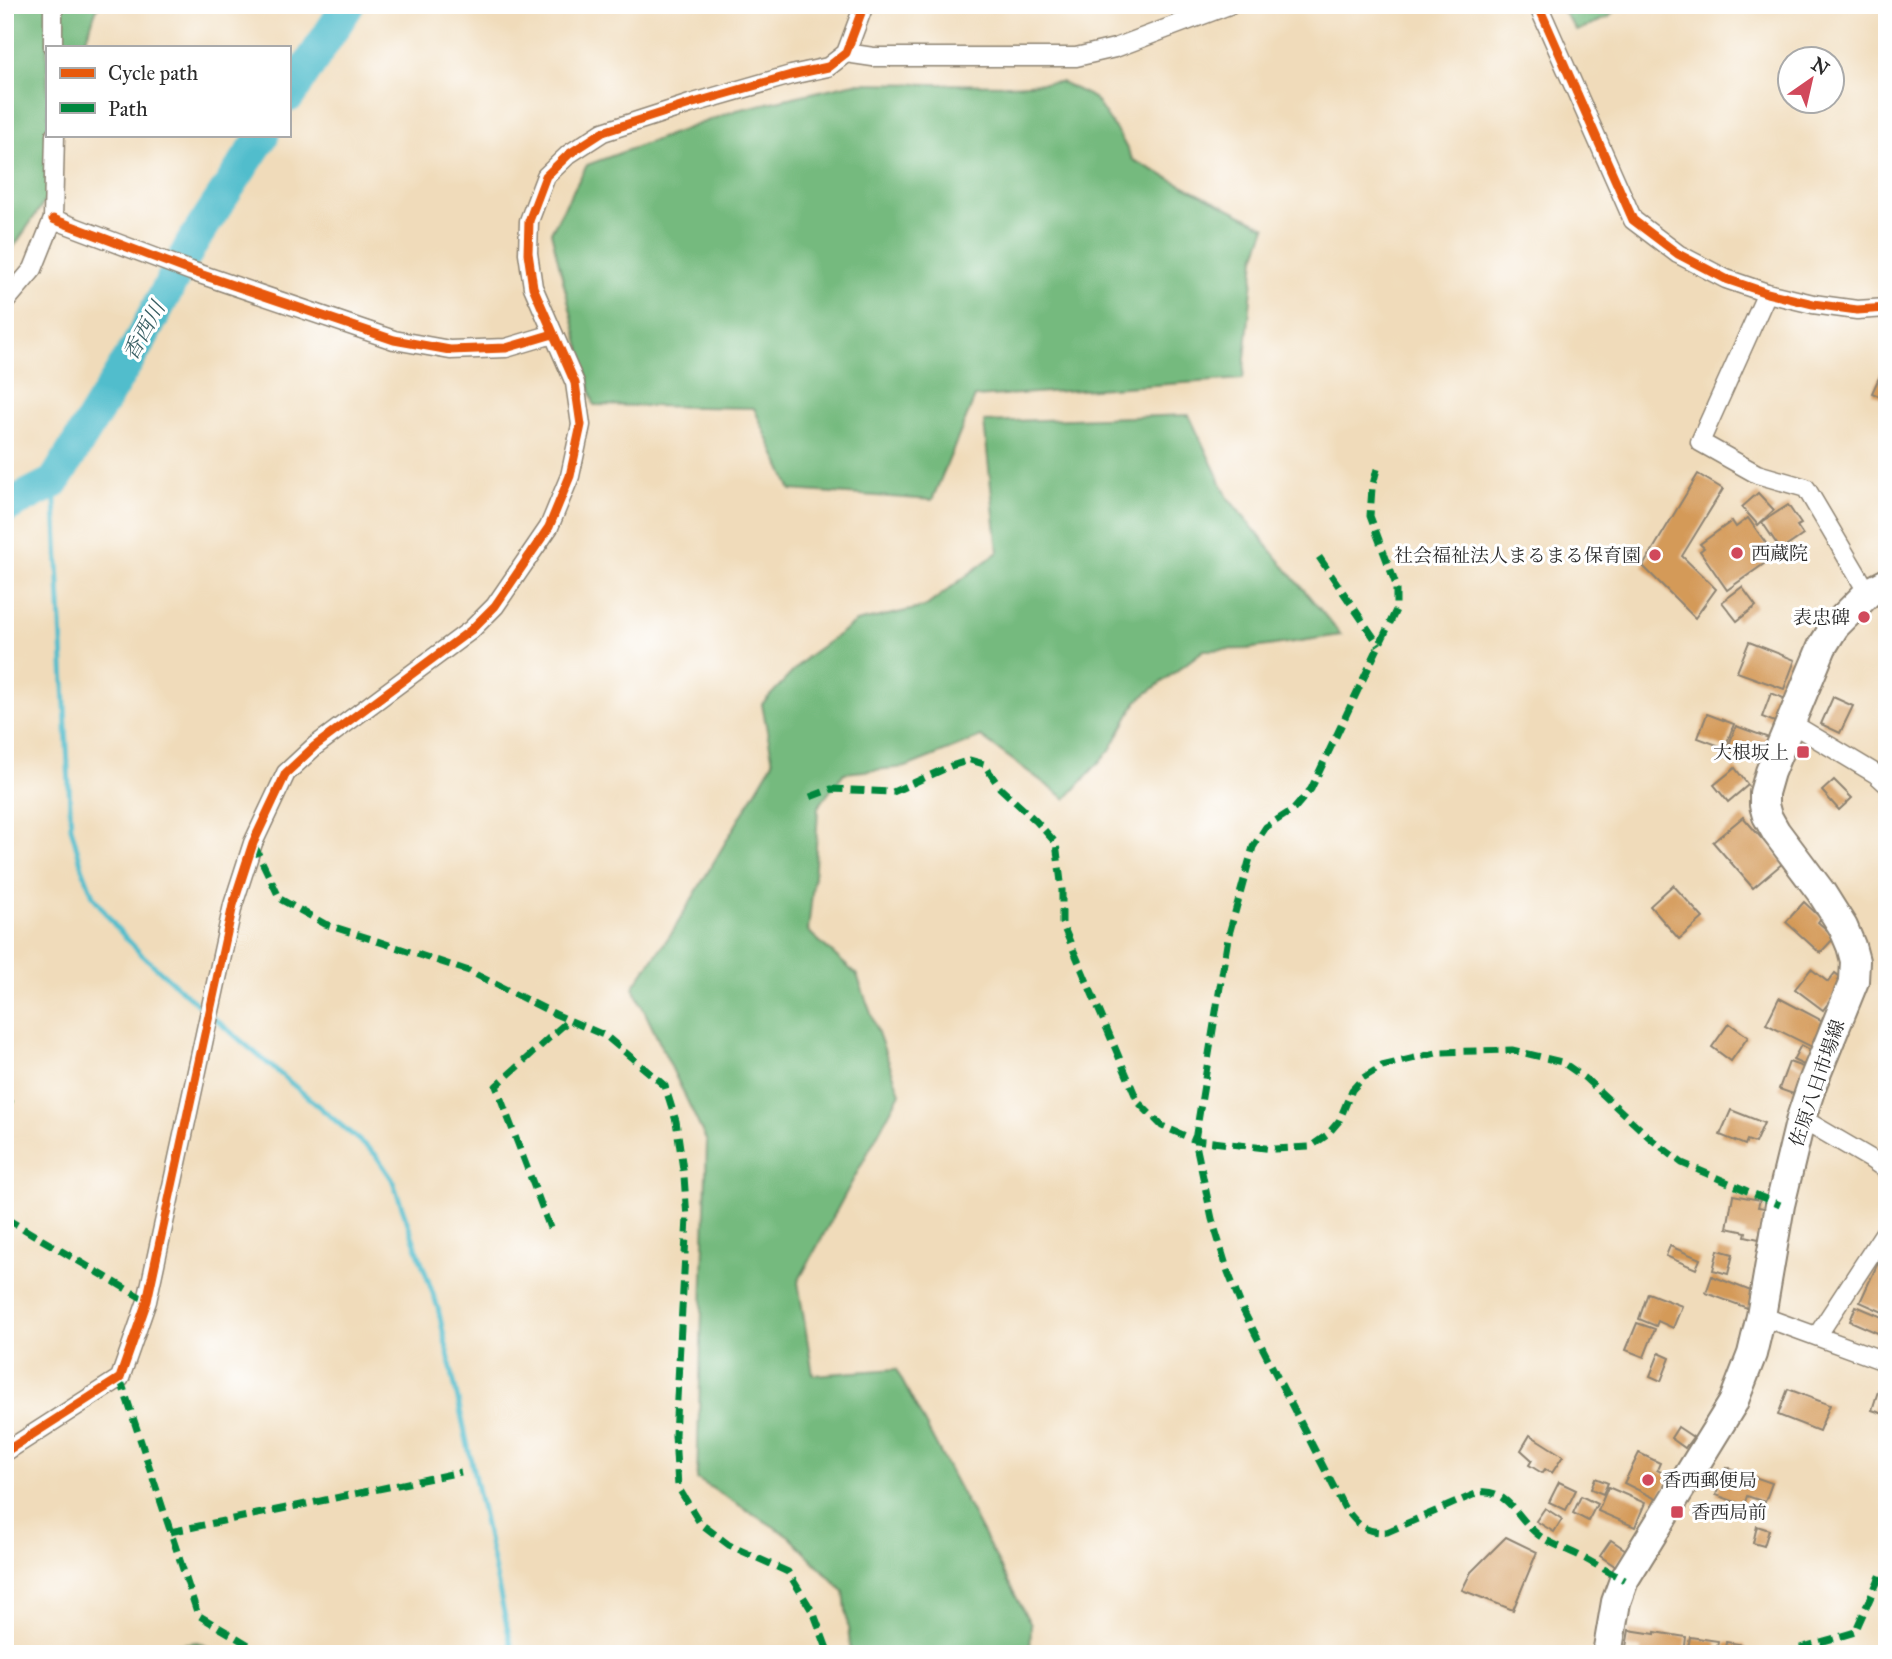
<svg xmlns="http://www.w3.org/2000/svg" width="1892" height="1659" font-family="'IM FELL Great Primer','Noto Serif JP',serif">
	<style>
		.forest { fill: #75ba7e; stroke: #507254; stroke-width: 2 }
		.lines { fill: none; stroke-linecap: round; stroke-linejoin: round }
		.stream { stroke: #51bdcc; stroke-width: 5 }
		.river { stroke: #51bdcc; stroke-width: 33 }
		.building { fill: #d49a59 }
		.minor-casing { stroke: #8e8372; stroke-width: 21 }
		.primary-casing { stroke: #8e8372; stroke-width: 32 }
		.minor { stroke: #fff; stroke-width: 18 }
		.primary { stroke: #fff; stroke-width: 28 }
		.quiet { stroke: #00873e; stroke-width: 7; stroke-dasharray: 14 7; stroke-linecap: butt }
		.cycleway-casing { stroke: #fff; stroke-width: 13 }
		.cycleway { stroke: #e8590c; stroke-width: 9 }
		.poi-dot { fill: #d1495b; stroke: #fff; stroke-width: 2.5 }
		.labels { text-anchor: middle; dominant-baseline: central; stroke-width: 6; stroke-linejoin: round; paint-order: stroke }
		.poi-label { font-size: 19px; fill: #2b2b2b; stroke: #fff; text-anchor: start }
		.street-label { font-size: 19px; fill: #2b2b2b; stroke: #fff }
		.water-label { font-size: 21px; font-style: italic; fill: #385e63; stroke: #fff }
	</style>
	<rect width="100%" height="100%" fill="#fff"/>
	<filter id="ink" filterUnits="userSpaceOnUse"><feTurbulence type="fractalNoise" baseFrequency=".0143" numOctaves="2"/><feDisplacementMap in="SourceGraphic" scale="14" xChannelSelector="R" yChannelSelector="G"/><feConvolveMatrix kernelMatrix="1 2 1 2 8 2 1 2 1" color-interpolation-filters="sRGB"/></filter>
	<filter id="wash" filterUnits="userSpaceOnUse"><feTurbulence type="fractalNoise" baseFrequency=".00686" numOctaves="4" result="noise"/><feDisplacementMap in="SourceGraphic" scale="28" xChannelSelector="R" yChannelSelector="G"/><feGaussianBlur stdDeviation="1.57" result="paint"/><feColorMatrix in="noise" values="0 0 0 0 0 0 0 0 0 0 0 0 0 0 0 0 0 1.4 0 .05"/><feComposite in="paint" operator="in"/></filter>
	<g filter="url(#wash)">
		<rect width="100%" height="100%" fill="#f0dbba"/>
		<!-- forest -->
		<g class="forest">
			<path d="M 5,5 L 98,5 L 83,47 L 47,47 L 49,195 L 5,260 Z"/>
			<path d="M 1558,5 L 1619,5 L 1609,17 L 1577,31 Z"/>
			<path d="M 1061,82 L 1094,98 L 1120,136 L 1133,160 L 1266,227 L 1255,258 L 1243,379 L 975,397 L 932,500 L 791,490 L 754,408 L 594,405 L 551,232 L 587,165 L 737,110 L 855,83 L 1010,85 Z"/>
			<path d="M 1189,415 L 1228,498 L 1341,635 L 1247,649 L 1204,650 L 1137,701 L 1110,750 L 1066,799 L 981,737 L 906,767 L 844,773 L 818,807 L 815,866 L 808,931 L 857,975 L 900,1093 L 798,1282 L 813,1375 L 896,1369 L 1031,1625 L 1030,1654 L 851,1654 L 844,1592 L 789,1536 L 697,1479 L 707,1142 L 633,987 L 673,931 L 773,762 L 762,704 L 807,657 L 856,622 L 925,607 L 998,552 L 984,422 Z"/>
			<path d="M 197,1642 L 223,1654 L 107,1654 Z"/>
		</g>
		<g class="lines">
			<!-- stream -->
			<g class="stream">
				<path d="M 54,482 L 71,827 L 82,867 L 93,896 L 116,927 L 140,953 L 206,1012"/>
				<path d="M 214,1018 L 375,1154 L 392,1179 L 438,1308 L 513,1654"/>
			</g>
			<!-- river -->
			<g class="river">
				<path d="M 289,96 L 348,5"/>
				<path d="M 5,507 L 54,482 L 140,341 L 192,243 L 263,135"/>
			</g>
		</g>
		<g id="blocks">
			<!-- building -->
			<g class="building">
				<path d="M 1884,367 L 1887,369 L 1887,400 L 1872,393 Z"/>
				<path d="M 1698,474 L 1723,489 L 1682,556 L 1716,589 L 1695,618 L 1643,566 Z"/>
				<path d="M 1758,493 L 1774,510 L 1758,525 L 1742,507 Z"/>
				<path d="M 1788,505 L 1801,524 L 1797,526 L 1803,535 L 1781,550 L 1762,522 Z"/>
				<path d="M 1748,518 L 1775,556 L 1727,590 L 1700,551 L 1704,548 L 1700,544 L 1732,521 L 1736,527 Z"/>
				<path d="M 1742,587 L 1756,606 L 1737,621 L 1722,602 Z"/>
				<path d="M 1749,642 L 1795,660 L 1784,689 L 1737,672 Z"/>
				<path d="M 1771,693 L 1791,701 L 1782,725 L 1762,717 Z"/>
				<path d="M 1833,697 L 1853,706 L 1840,733 L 1821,724 Z"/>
				<path d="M 1707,714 L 1734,724 L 1725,748 L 1698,738 Z"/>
				<path d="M 1736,726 L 1769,738 L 1760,762 L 1727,750 Z"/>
				<path d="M 1735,768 L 1748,785 L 1728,802 L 1714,785 Z"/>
				<path d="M 1834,780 L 1852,798 L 1839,810 L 1822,791 Z"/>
				<path d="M 1743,817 L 1783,863 L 1753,888 L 1713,842 Z"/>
				<path d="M 1673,885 L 1703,918 L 1679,939 L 1650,906 Z"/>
				<path d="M 1804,902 L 1821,918 L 1818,922 L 1835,937 L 1820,953 L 1786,922 Z"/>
				<path d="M 1811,969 L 1828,982 L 1835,973 L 1845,981 L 1823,1010 L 1795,989 Z"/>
				<path d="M 1779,998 L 1819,1019 L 1819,1020 L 1826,1024 L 1814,1048 L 1766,1024 Z"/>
				<path d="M 1729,1023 L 1748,1037 L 1731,1061 L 1712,1047 Z"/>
				<path d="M 1801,1045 L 1814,1052 L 1806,1066 L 1793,1060 Z"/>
				<path d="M 1789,1062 L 1806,1068 L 1796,1095 L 1779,1089 Z"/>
				<path d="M 1731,1110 L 1764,1123 L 1755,1143 L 1747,1140 L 1745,1145 L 1720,1135 Z"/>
				<path d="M 1733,1195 L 1760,1200 L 1758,1207 L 1765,1208 L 1759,1239 L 1745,1236 L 1746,1232 L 1727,1228 Z"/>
				<path d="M 1670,1246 L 1700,1259 L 1696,1269 L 1666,1256 Z"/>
				<path d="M 1718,1250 L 1733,1254 L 1728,1274 L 1713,1270 Z"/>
				<path d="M 1883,1252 L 1887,1253 L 1887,1314 L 1860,1302 Z"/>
				<path d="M 1712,1276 L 1756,1293 L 1750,1309 L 1706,1293 Z"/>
				<path d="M 1648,1293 L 1682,1306 L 1673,1328 L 1658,1321 L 1656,1326 L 1639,1319 Z"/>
				<path d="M 1856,1306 L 1887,1319 L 1882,1335 L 1850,1321 Z"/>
				<path d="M 1637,1323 L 1655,1329 L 1644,1357 L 1626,1350 Z"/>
				<path d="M 1659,1353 L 1670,1358 L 1661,1381 L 1650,1376 Z"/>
				<path d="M 1880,1385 L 1887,1387 L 1887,1415 L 1872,1410 Z"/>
				<path d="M 1788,1389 L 1830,1405 L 1819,1431 L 1778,1415 Z"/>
				<path d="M 1678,1427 L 1693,1437 L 1685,1448 L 1671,1438 Z"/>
				<path d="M 1530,1435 L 1563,1456 L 1552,1473 L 1545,1469 L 1542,1473 L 1529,1465 L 1532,1460 L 1521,1450 Z"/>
				<path d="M 1639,1453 L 1660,1463 L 1657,1470 L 1669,1476 L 1658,1500 L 1624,1483 Z"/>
				<path d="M 1726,1467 L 1772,1483 L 1765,1502 L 1747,1496 L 1744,1505 L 1716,1495 Z"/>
				<path d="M 1595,1478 L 1608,1483 L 1603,1494 L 1591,1489 Z"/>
				<path d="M 1559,1482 L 1576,1490 L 1566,1510 L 1549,1502 Z"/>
				<path d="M 1608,1487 L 1645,1503 L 1635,1527 L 1598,1511 Z"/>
				<path d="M 1581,1496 L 1597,1504 L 1588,1521 L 1573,1513 Z"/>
				<path d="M 1545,1508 L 1562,1519 L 1554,1532 L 1536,1521 Z"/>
				<path d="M 1757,1526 L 1769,1530 L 1764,1546 L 1753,1543 Z"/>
				<path d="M 1506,1537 L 1537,1552 L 1513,1610 L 1462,1590 L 1471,1572 Z"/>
				<path d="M 1611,1540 L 1626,1550 L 1615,1566 L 1600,1556 Z"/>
				<path d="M 1629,1630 L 1655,1634 L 1655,1632 L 1686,1637 L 1684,1654 L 1641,1654 L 1642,1650 L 1626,1647 Z"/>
				<path d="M 1690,1637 L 1718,1641 L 1716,1654 L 1687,1654 Z"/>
				<path d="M 1726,1642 L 1745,1645 L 1744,1654 L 1724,1654 Z"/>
			</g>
		</g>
	</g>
	<g filter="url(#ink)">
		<use href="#blocks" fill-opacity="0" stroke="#8e8372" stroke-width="2"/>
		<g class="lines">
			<defs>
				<g id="minor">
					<path d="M 53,5 L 53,47"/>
					<path d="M 1538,5 L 1633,220 L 1678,254 L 1726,279 L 1767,293 L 1813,304 L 1857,310 L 1887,308"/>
					<path d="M 846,53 L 873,57 L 1076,57 L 1115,48 L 1229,5"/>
					<path d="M 53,219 L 191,271 L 394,340 L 450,350 L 506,348 L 553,334"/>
					<path d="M 1767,293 L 1700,442 L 1757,474 L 1806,488 L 1868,593"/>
					<path d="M 5,302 L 33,269 L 53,219 L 55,135"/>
					<path d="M 1791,723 L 1876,774 L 1887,784"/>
					<path d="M 1801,1118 L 1871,1159 L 1887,1170"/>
					<path d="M 1761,1316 L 1887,1362"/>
					<path d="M 1817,1336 L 1887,1229"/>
					<path d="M 5,1452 L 120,1378 L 147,1301 L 233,905 L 253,843 L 286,773 L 315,746 L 471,630 L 495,606 L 549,527 L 570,476 L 581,425 L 575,383 L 533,287 L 528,253 L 529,221 L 546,176 L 569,154 L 603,132 L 690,104 L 791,75 L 828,67 L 846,53 L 864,5"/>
				</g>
				<path id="primary" d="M 1607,1654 L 1616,1602 L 1624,1580 L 1733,1403 L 1752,1354 L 1761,1316 L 1780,1205 L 1801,1118 L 1813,1082 L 1854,981 L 1855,961 L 1851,946 L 1843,927 L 1821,892 L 1776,832 L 1767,816 L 1764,805 L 1764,793 L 1770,772 L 1822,647 L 1835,626 L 1868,593 L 1887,583"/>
			</defs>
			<!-- minor casing -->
			<use href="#minor" class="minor-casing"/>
			<!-- primary casing -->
			<use href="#primary" class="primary-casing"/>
			<!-- minor -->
			<use href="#minor" class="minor"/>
			<!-- primary -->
			<use href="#primary" class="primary"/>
			<!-- quiet -->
			<g class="quiet">
				<path d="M 1377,469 L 1372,488 L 1370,516 L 1396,585 L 1396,610 L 1311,789 L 1294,809 L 1266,827 L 1253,847 L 1228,938 L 1195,1140 L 1212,1219 L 1228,1272 L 1243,1310 L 1344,1507 C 1358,1524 1363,1533 1387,1532 L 1480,1492 C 1507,1489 1518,1518 1536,1533 C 1549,1544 1565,1548 1580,1556 C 1595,1564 1609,1572 1624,1580"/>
				<path d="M 1319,557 L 1379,645"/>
				<path d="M 810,797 L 831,789 L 893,792 L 951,766 L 970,760 L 984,764 L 1000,788 L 1036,821 L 1056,843 L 1062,890 L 1062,923 L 1138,1102 L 1162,1126 L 1195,1140 L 1274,1149 L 1310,1147 L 1327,1135 L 1339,1121 L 1352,1090 L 1363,1078 L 1382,1066 L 1440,1052 L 1512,1050 L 1562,1062 L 1585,1078 L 1651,1139 L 1682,1163 L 1780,1205"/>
				<path d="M 253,843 L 280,899 L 325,924 L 469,971 L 555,1014 L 606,1036 L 665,1086 L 676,1121 L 684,1176 L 687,1218 L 675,1435 L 678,1487 L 700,1523 L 729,1545 L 788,1572 L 814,1614 L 829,1654"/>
				<path d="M 5,1102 L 13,1104"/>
				<path d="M 5,1218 L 147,1301"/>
				<path d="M 550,1228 L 496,1086 L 569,1020"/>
				<path d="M 120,1378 L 198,1615 L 264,1654"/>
				<path d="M 170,1532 L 461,1472"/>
				<path d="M 1780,1654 L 1855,1632 L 1881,1574"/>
			</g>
			<defs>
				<g id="cycleway">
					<path d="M 1538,5 L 1633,220 L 1678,254 L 1726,279 L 1767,293 L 1813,304 L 1857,310 L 1887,308"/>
					<path d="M 53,219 L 191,271 L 394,340 L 450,350 L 506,348 L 553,334"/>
					<path d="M 5,1452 L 120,1378 L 147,1301 L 233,905 L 253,843 L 286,773 L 315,746 L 471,630 L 495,606 L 549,527 L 570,476 L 581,425 L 575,383 L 533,287 L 528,253 L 529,221 L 546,176 L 569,154 L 603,132 L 690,104 L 791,75 L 828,67 L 846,53 L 864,5"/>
				</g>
			</defs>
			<!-- cycleway casing -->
			<use href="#cycleway" class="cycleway-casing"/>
			<!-- cycleway -->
			<use href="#cycleway" class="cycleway"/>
		</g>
	</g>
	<!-- markers -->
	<g class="poi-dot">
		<circle cx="1737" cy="553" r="7"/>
		<circle cx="1655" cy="555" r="7"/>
		<circle cx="1864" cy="617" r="7"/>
		<rect x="1796" y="745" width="14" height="14" rx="3.5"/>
		<circle cx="1648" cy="1480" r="7"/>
		<rect x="1670" y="1505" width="14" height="14" rx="3.5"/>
	</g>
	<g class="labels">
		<!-- poi labels -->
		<g class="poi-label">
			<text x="1751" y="553">西蔵院</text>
			<text x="1641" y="555" text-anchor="end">社会福祉法人まるまる保育園</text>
			<text x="1850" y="617" text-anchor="end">表忠碑</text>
			<text x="1789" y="752" text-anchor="end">大根坂上</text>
			<text x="1662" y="1480">香西郵便局</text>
			<text x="1691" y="1512">香西局前</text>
		</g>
		<!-- street labels -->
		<g class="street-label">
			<text transform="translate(1817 1083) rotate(-71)">佐原八日市場線</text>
		</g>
		<!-- water labels -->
		<g class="water-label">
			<text transform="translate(144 331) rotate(-61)">香西川</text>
		</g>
	</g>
	<!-- margin -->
	<rect width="1892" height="1659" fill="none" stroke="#fff" stroke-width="28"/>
	<!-- legend -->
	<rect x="46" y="46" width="245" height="91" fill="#ffffff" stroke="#aaaaaa" stroke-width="2"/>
	<rect x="60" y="68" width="35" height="10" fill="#e8590c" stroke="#aaaaaa" stroke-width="2"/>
	<text x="108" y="80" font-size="21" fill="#2b2b2b">Cycle path</text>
	<rect x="60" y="103" width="35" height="10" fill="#00873e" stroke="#aaaaaa" stroke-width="2"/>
	<text x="108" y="116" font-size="21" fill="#2b2b2b">Path</text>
	<!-- north arrow -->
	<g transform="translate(1811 80) rotate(34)"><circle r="33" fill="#ffffff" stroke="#aaaaaa" stroke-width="2"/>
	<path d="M0-5L12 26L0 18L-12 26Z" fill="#d1495b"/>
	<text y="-10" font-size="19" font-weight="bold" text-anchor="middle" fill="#2b2b2b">N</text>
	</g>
</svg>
